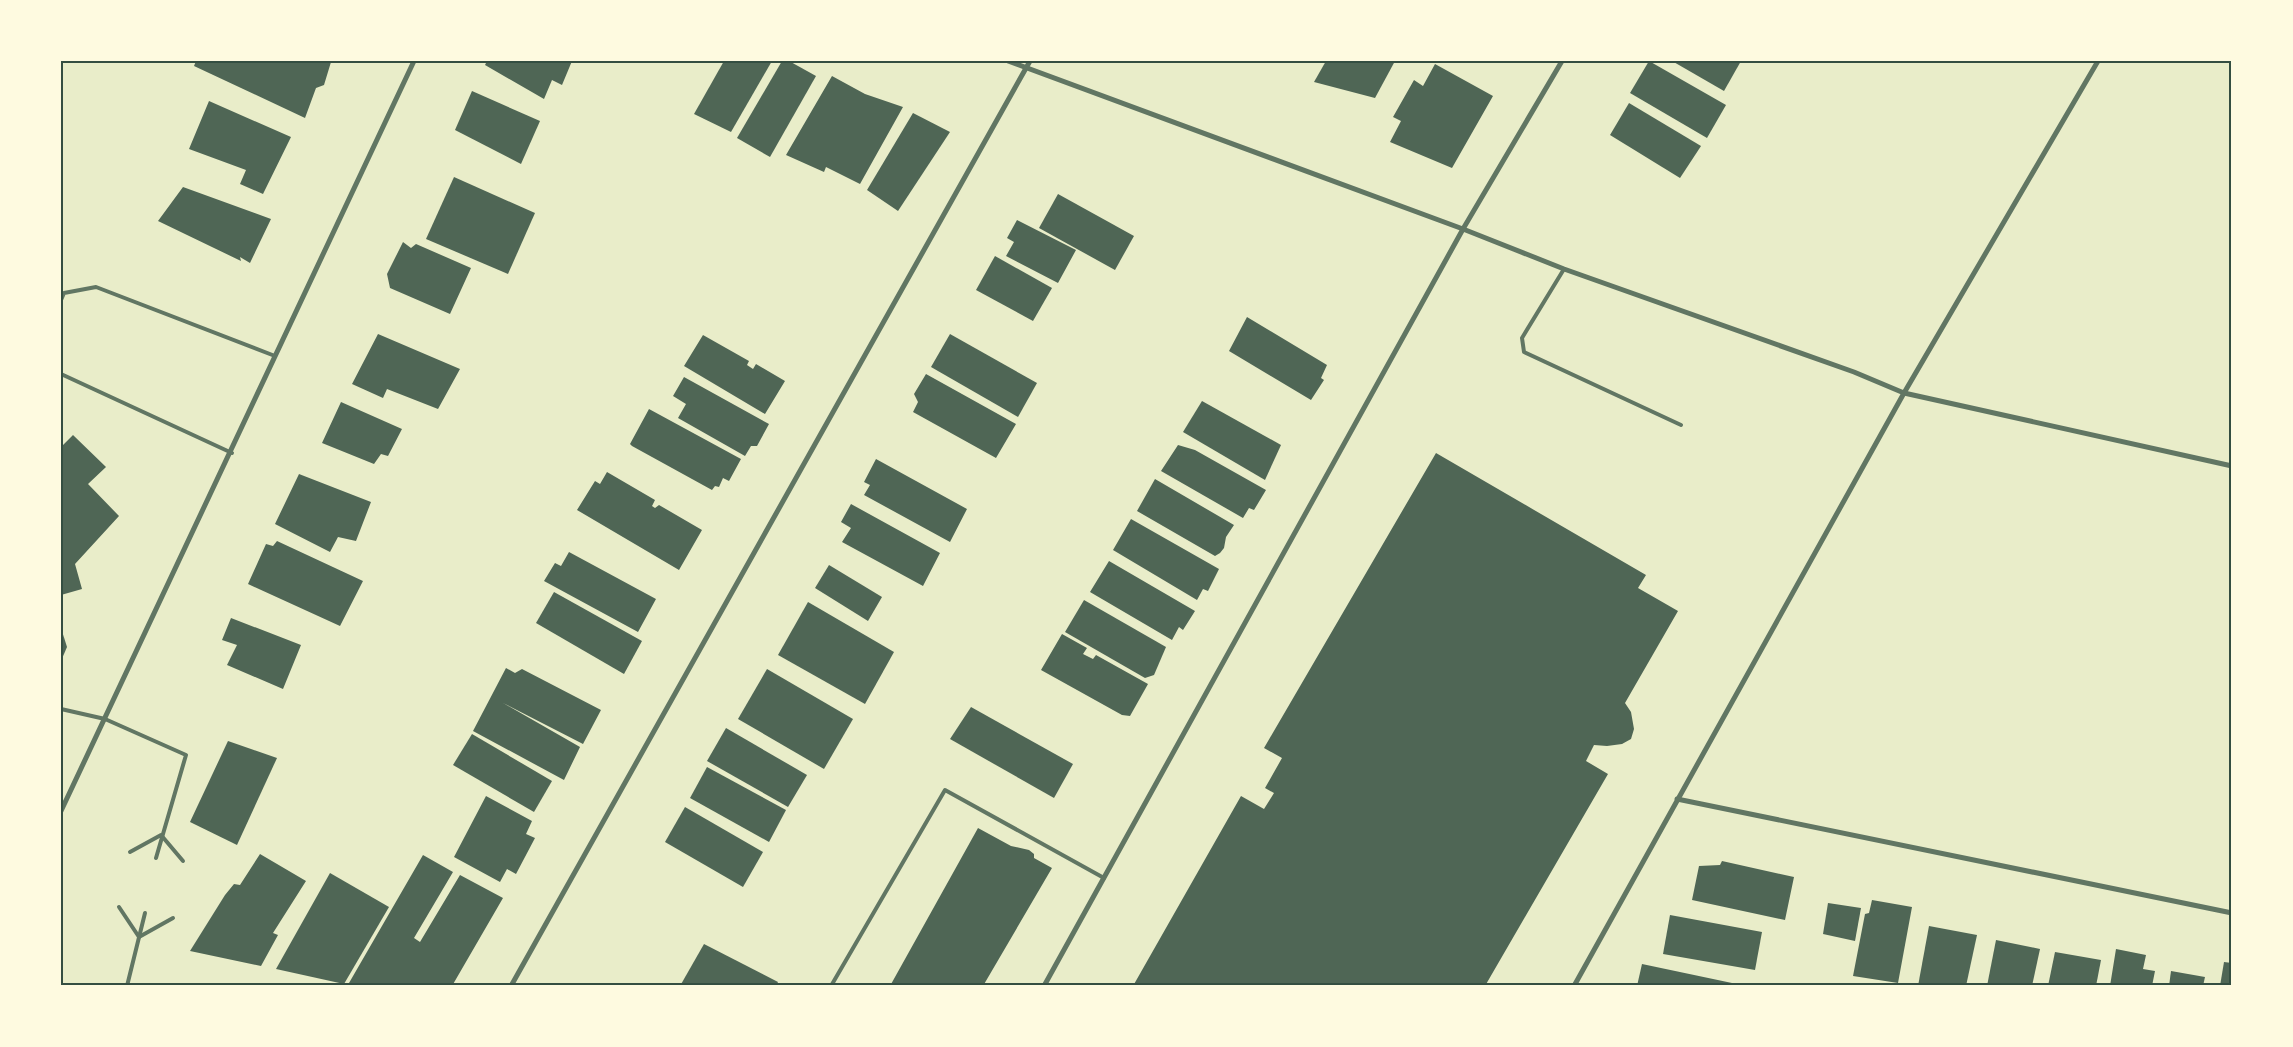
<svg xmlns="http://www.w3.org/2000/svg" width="2293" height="1047" font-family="Signika,sans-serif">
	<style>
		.building { fill: #4f6655 }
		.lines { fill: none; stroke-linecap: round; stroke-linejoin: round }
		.service { stroke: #617663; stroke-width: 4 }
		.minor { stroke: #617663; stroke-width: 5 }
		.neatline { fill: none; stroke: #344e41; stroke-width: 2 }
	</style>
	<rect width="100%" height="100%" fill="#e9edc9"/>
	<!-- building -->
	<g class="building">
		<path d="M 196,61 L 329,61 L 331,62 L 324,85 L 316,88 L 305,118 L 194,66 Z"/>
		<path d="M 487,61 L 572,61 L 562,85 L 552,80 L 544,99 L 485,65 Z"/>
		<path d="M 724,61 L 772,61 L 731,132 L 694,114 Z"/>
		<path d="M 782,61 L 789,61 L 816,76 L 770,157 L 737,138 Z"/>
		<path d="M 1326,61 L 1395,61 L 1375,98 L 1314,82 Z"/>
		<path d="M 1649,61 L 1726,105 L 1707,138 L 1630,93 Z"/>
		<path d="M 1672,61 L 1741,61 L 1724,91 Z"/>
		<path d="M 1435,64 L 1493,96 L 1452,168 L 1390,142 L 1401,121 L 1393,117 L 1414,80 L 1423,86 Z"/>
		<path d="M 832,76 L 865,94 L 903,107 L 860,184 L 826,167 L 824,172 L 786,155 Z"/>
		<path d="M 472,91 L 540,121 L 521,164 L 455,130 Z"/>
		<path d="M 209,101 L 291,137 L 263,194 L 240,184 L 246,170 L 189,149 Z"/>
		<path d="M 1629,103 L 1701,146 L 1680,178 L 1610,135 Z"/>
		<path d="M 913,113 L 950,132 L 898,211 L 867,190 Z"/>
		<path d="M 454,177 L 535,213 L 508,274 L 426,239 Z"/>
		<path d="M 183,187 L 271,219 L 250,263 L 240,257 L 241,261 L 158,221 Z"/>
		<path d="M 1058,194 L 1134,236 L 1115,270 L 1039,228 Z"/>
		<path d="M 1017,220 L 1076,250 L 1058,283 L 1006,256 L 1014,242 L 1007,238 Z"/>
		<path d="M 403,242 L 411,248 L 416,244 L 471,268 L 450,314 L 390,288 L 387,274 Z"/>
		<path d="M 995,256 L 1052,288 L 1033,321 L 976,290 Z"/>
		<path d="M 1247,317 L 1327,365 L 1321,378 L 1324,380 L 1311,400 L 1229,351 Z"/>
		<path d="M 378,334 L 460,369 L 438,409 L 387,389 L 383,398 L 352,384 Z"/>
		<path d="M 950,334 L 1037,383 L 1018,417 L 931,367 Z"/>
		<path d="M 703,335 L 749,361 L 747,365 L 753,369 L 756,364 L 785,381 L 765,414 L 684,366 Z"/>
		<path d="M 926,374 L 1016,424 L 996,458 L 913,412 L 918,402 L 914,394 Z"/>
		<path d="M 684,377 L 769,424 L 757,446 L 751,446 L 745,456 L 678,418 L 686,404 L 673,396 Z"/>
		<path d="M 1202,401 L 1281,445 L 1265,480 L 1183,432 Z"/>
		<path d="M 341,402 L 402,429 L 388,456 L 381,454 L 374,464 L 322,443 Z"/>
		<path d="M 649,409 L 741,459 L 729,481 L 723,478 L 719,487 L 715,486 L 712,490 L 632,446 L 630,444 Z"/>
		<path d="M 73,435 L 106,467 L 88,484 L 119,516 L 75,564 L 82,589 L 61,595 L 61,447 Z"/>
		<path d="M 1178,445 L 1195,450 L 1266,490 L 1254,510 L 1249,508 L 1243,518 L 1161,471 Z"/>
		<path d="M 1436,453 L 1646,575 L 1638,588 L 1678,611 L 1625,703 L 1631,712 L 1634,729 L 1631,739 L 1622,744 L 1607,746 L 1594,745 L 1586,761 L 1608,774 L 1485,986 L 1133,986 L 1241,796 L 1264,809 L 1274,793 L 1265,788 L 1282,758 L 1264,748 Z"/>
		<path d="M 876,459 L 967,509 L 950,542 L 864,495 L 870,485 L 864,482 Z"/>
		<path d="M 607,472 L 655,500 L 652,506 L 655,508 L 659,505 L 702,530 L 679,570 L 577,510 L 595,481 L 600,484 Z"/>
		<path d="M 299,474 L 371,502 L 356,541 L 338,537 L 330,552 L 275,524 Z"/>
		<path d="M 1155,479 L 1234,525 L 1226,537 L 1224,548 L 1220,553 L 1215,556 L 1137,511 Z"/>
		<path d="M 851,504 L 940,553 L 923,586 L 842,542 L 851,528 L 841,522 Z"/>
		<path d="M 1131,519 L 1219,569 L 1208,591 L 1203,589 L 1197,600 L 1113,550 Z"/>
		<path d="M 277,541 L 363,581 L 340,626 L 248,584 L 266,544 L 273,546 Z"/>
		<path d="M 569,552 L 656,599 L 638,632 L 544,581 L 555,563 L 561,566 Z"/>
		<path d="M 1109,561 L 1195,611 L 1183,630 L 1179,627 L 1172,640 L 1090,592 Z"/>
		<path d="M 829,565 L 882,597 L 868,621 L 815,588 Z"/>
		<path d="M 554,592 L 642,641 L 624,674 L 536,623 Z"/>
		<path d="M 1084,600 L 1166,647 L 1154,675 L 1145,678 L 1065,632 Z"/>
		<path d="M 808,602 L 894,652 L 865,704 L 778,655 Z"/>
		<path d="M 231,618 L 301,645 L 283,689 L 227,665 L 237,645 L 222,640 Z"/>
		<path d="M 61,628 L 67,647 L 61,661 Z"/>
		<path d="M 1062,634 L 1087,648 L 1083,654 L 1093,659 L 1096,655 L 1148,684 L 1130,716 L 1122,715 L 1041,670 Z"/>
		<path d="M 506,668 L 515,673 L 522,669 L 601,710 L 583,744 L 503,703 L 580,747 L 564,780 L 473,731 Z"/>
		<path d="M 767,669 L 853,719 L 824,769 L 738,719 Z"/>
		<path d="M 971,707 L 1073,764 L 1054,798 L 950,739 Z"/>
		<path d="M 726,728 L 807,775 L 788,807 L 707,761 Z"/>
		<path d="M 472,734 L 552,781 L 534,812 L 453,765 Z"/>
		<path d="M 228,741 L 277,758 L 237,845 L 190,822 Z"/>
		<path d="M 707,767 L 786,810 L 769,842 L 690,798 Z"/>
		<path d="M 486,796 L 532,821 L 526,834 L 535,838 L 516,874 L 507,869 L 500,882 L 454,857 Z"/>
		<path d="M 685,807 L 763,852 L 743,887 L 665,842 Z"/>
		<path d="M 978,828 L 1011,846 L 1029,850 L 1034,854 L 1034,858 L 1052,868 L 983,986 L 890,986 Z"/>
		<path d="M 260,854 L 306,881 L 273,933 L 278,935 L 261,966 L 190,951 L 225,895 L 234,884 L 240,885 Z"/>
		<path d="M 423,855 L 453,872 L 414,938 L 420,942 L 460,875 L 503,898 L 452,986 L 365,986 L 349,983 Z"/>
		<path d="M 1722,861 L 1794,877 L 1785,920 L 1692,900 L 1699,866 L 1720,865 Z"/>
		<path d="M 330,873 L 389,907 L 344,984 L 276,969 Z"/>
		<path d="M 1872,900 L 1912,907 L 1898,983 L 1853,976 L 1865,914 L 1869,913 Z"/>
		<path d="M 1828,903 L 1861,908 L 1855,941 L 1823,934 Z"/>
		<path d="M 1670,915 L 1762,932 L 1755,970 L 1663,954 Z"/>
		<path d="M 1929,926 L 1977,935 L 1966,986 L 1918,986 Z"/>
		<path d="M 1996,940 L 2040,949 L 2032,986 L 1987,986 Z"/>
		<path d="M 704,944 L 778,982 L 776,986 L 680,986 Z"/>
		<path d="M 2116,949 L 2146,955 L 2143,969 L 2155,971 L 2152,986 L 2110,986 Z"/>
		<path d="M 2055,952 L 2101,960 L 2096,986 L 2048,986 Z"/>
		<path d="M 2224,962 L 2232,963 L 2232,986 L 2220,986 Z"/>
		<path d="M 1642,964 L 1732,983 L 1731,986 L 1637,986 Z"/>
		<path d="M 2171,971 L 2205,977 L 2203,986 L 2169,986 Z"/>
	</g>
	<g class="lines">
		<!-- service -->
		<g class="service">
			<path d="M 1564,269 L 1522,338 L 1524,352 L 1681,425"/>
			<path d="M 61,300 L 64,293 L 96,287 L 275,356"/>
			<path d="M 61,374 L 232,453"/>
			<path d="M 61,709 L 105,719 L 186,755 L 156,858"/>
			<path d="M 130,852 L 161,835 L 183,861"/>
			<path d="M 119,907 L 139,937 L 173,918"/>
			<path d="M 127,986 L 145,913"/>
			<path d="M 831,986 L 945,790 L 1104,878"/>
		</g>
		<!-- minor -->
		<g class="minor">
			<path d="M 1008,61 L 1463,229 L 1564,269 L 1854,372 L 1904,393 L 2232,466"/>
			<path d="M 1677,799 L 2232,913"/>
			<path d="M 61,811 L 414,61"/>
			<path d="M 511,986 L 1030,61"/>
			<path d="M 1044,986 L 1463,229 L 1562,61"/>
			<path d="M 1574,986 L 1904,393 L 2098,61"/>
		</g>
	</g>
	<!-- border -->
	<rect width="2293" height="1047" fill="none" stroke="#fefae0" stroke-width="125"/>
	<rect x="62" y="62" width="2168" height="922" class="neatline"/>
</svg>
